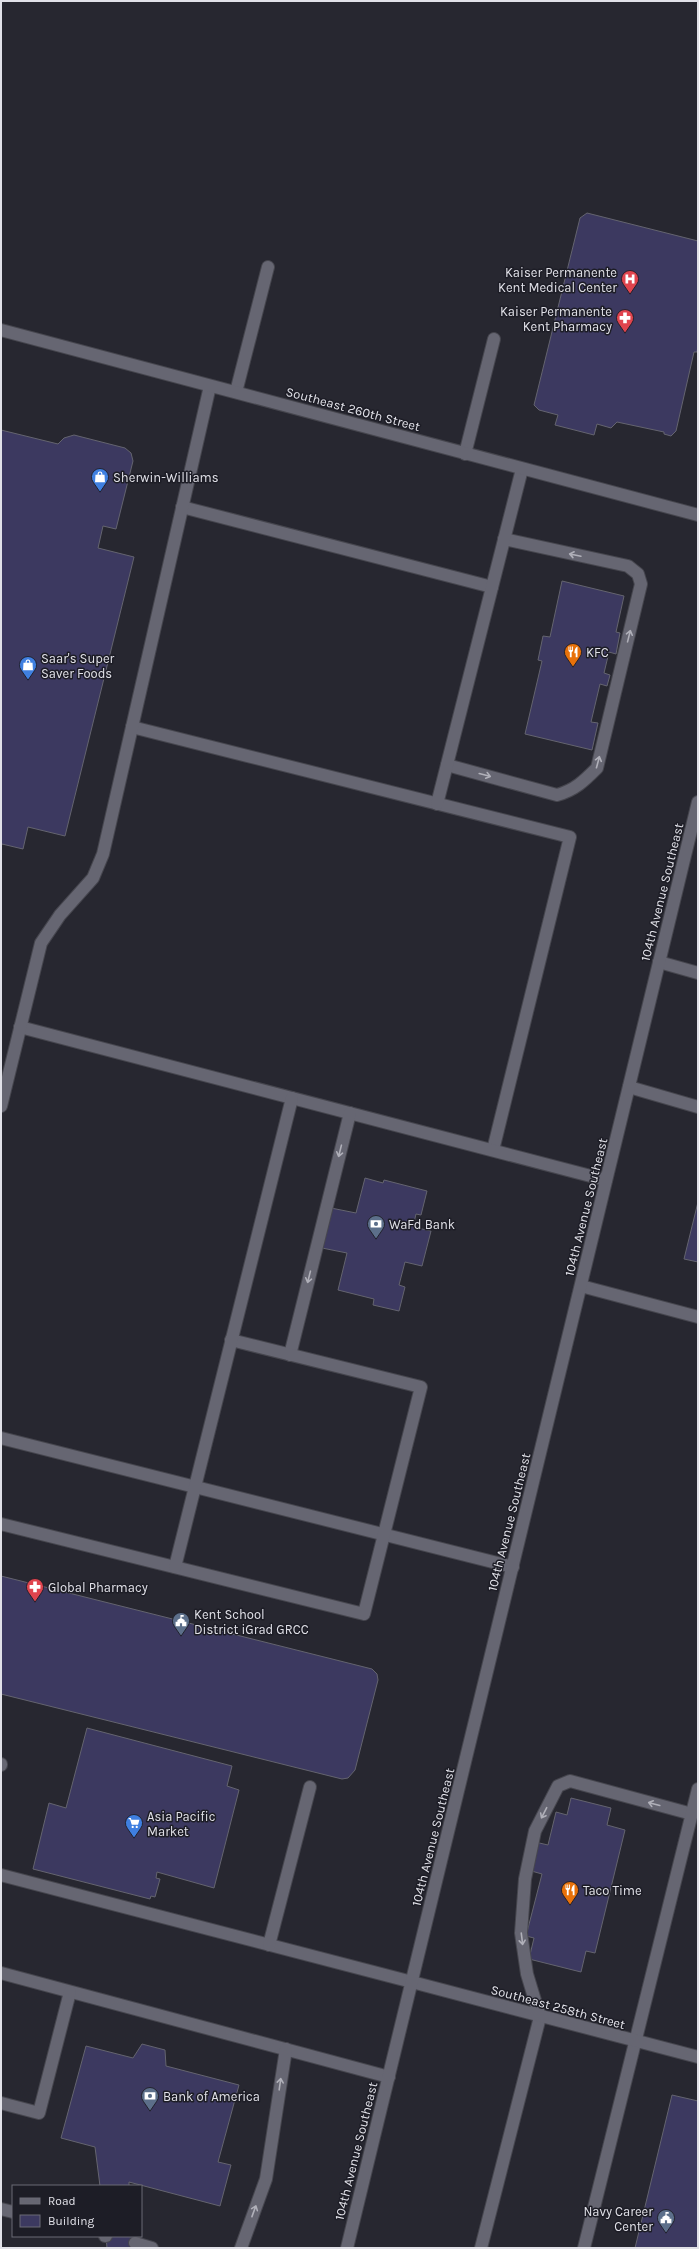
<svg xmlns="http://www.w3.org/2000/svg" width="699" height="2249" font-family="Karla,sans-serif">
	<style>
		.building { fill: #3c3960; stroke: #64646f }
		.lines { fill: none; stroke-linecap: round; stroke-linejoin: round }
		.lane-casing { stroke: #46464e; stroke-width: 14 }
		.street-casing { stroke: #46464e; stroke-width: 14 }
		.secondary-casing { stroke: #46464e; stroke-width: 14 }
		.lane { stroke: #666672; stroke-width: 12 }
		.street { stroke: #666672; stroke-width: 12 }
		.secondary { stroke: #666672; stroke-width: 12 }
		.oneway { stroke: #b0b0b9 }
		.labels { text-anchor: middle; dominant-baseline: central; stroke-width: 3; stroke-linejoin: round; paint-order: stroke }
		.poi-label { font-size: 13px; fill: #e1e1e8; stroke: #1d1d26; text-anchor: start }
		.street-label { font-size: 13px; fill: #e1e1e8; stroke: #1d1d26 }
	</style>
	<rect width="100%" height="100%" fill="#272730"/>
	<!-- building -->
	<g class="building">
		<path d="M 587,213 L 698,241 L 698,346 L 697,352 L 694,352 L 676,431 L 671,436 L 664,434 L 664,432 L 617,422 L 611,428 L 597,424 L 594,435 L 555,425 L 558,415 L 539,410 L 534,405 L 580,218 Z"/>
		<path d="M 1,430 L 58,444 L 64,438 L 74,435 L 125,448 L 131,453 L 133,461 L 116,529 L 103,526 L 98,548 L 134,557 L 65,836 L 28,827 L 23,849 L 2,844 L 1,847 Z"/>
		<path d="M 562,581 L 624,596 L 616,632 L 620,633 L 616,654 L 609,652 L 604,673 L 610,675 L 607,686 L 600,684 L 591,722 L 598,723 L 592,750 L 525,734 L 542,661 L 538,660 L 543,636 L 550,637 Z"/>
		<path d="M 365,1178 L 383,1183 L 384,1180 L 427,1191 L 421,1215 L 416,1214 L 413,1227 L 431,1231 L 422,1266 L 405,1262 L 399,1285 L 405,1287 L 399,1311 L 373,1305 L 374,1299 L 338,1290 L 347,1253 L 322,1248 L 331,1208 L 356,1213 Z"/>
		<path d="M 698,1202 L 698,1262 L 684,1259 Z"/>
		<path d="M 1,1576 L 372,1669 L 377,1674 L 378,1680 L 355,1770 L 348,1778 L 342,1779 L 1,1694 Z"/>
		<path d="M 87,1728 L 232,1766 L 227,1786 L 239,1790 L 214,1888 L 157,1872 L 156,1878 L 160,1879 L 155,1897 L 151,1896 L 150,1899 L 33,1869 L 49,1803 L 66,1808 Z"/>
		<path d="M 571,1798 L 611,1808 L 607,1825 L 625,1830 L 595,1953 L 586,1951 L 581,1972 L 529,1959 L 534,1938 L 526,1936 L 542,1874 L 528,1870 L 535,1842 L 548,1845 L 556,1812 L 567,1815 Z"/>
		<path d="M 142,2044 L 165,2050 L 166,2066 L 239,2085 L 218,2162 L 231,2165 L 220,2206 L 129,2182 L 129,2186 L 100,2186 L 95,2147 L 61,2138 L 86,2046 L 133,2058 Z"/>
		<path d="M 672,2095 L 698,2101 L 698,2248 L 635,2248 Z"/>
		<path d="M 106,2236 L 134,2236 L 135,2248 L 107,2248 Z"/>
	</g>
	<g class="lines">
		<defs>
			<g id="lane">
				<path d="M 236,392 L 268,267"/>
				<path d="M 465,454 L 494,339"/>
				<path d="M 182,507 L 492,587"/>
				<path d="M 132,727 L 570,837 L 493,1150"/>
				<path d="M 447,765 L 557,795 C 575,790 584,781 597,768 L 641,584 L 638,574 L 628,566 L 504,539"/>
				<path d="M 437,804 L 522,469"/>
				<path d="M 659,962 L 698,973"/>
				<path d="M 20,1027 L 606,1180"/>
				<path d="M 629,1087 L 698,1107"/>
				<path d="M 1,1106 L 41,943 L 60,915 L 93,878 L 103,854 L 210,386"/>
				<path d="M 581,1286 L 698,1317"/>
				<path d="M 290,1355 L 350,1113"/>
				<path d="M 1,1438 L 513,1567"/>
				<path d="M 1,1524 L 364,1614 L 421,1387 L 231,1340"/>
				<path d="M 175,1567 L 292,1098"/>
				<path d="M 1,1765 L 1,1764"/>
				<path d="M 1,1875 L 412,1982"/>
				<path d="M 269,1945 L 310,1787"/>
				<path d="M 1,1973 L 389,2077"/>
				<path d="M 1,2103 L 39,2113 L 70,1992"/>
				<path d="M 1,2209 L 13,2212"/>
				<path d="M 105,2236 L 106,2236"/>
				<path d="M 135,2243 L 152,2248"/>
				<path d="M 241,2248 L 266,2179 L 286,2049"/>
				<path d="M 481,2248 L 540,2017 L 527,1974 L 521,1933 L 525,1879 L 535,1831 L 558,1786 L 570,1781 L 692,1814"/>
				<path d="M 584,2248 L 698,1789"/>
			</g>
			<path id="street" d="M 412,1982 L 698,2057"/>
			<g id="secondary">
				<path d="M 1,330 L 698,515"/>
				<path d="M 347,2248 L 698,802"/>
			</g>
		</defs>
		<!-- lane casing -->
		<use href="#lane" class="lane-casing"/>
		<!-- street casing -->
		<use href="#street" class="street-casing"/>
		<!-- secondary casing -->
		<use href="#secondary" class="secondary-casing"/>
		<!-- lane -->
		<use href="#lane" class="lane"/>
		<!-- street -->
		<use href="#street" class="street"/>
		<!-- secondary -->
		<use href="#secondary" class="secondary"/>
	</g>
	<!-- one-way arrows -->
	<defs><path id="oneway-shaft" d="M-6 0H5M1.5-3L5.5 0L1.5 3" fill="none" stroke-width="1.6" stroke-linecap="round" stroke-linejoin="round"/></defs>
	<g class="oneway">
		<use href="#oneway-shaft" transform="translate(575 555) rotate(-168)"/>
		<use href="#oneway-shaft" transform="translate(629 636) rotate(-76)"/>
		<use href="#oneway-shaft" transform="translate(598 762) rotate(-75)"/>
		<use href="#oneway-shaft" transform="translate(485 775) rotate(15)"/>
		<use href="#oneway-shaft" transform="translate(340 1151) rotate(104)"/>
		<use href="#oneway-shaft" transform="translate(309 1277) rotate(104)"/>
		<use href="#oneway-shaft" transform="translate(654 1804) rotate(-165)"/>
		<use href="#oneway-shaft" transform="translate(544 1813) rotate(117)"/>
		<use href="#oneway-shaft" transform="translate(522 1939) rotate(83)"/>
		<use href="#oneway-shaft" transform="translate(280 2084) rotate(-82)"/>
		<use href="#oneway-shaft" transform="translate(254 2211) rotate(-70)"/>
	</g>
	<!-- icons -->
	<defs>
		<symbol id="hospital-pin" viewBox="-11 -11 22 30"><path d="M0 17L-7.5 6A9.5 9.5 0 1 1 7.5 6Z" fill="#e0444e" stroke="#1d1d26"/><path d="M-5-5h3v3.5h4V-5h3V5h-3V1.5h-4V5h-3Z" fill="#fff"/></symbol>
		<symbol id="pharmacy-pin" viewBox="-11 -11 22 30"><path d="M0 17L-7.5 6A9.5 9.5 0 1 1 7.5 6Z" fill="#e0444e" stroke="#1d1d26"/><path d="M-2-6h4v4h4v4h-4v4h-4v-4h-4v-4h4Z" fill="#fff"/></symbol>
		<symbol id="shop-pin" viewBox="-11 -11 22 30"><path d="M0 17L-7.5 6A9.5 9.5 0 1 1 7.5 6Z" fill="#3f7fe0" stroke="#1d1d26"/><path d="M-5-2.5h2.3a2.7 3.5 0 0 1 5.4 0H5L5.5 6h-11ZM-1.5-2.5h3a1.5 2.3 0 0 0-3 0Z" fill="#fff"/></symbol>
		<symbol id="restaurant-pin" viewBox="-11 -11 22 30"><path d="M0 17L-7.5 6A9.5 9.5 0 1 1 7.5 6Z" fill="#e8710a" stroke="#1d1d26"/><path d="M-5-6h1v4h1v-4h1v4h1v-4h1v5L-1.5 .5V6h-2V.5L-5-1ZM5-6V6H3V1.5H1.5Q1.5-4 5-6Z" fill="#fff"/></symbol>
		<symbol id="bank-pin" viewBox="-11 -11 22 30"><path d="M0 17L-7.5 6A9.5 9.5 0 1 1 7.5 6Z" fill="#5c6f8a" stroke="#1d1d26"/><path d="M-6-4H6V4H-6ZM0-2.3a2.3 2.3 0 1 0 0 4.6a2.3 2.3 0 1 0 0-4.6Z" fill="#fff"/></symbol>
		<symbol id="civic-pin" viewBox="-11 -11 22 30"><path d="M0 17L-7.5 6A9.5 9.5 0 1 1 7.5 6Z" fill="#5c6f8a" stroke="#1d1d26"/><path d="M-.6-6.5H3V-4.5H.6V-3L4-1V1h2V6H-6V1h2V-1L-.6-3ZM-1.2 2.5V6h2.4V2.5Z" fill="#fff"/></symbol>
		<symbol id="supermarket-pin" viewBox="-11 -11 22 30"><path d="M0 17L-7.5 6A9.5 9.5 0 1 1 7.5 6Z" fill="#3f7fe0" stroke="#1d1d26"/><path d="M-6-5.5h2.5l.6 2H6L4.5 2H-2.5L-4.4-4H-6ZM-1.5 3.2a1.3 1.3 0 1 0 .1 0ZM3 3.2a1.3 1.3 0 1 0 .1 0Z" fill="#fff"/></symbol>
	</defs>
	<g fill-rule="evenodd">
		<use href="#hospital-pin" x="620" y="269" width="20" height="27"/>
		<use href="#pharmacy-pin" x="615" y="308" width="20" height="27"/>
		<use href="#shop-pin" x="90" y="467" width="20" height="27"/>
		<use href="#restaurant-pin" x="563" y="642" width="20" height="27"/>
		<use href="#shop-pin" x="18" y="655" width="20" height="27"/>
		<use href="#bank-pin" x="366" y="1214" width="20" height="27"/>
		<use href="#pharmacy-pin" x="25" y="1577" width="20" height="27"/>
		<use href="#civic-pin" x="171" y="1611" width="20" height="27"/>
		<use href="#supermarket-pin" x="124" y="1813" width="20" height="27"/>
		<use href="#restaurant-pin" x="560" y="1880" width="20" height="27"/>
		<use href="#bank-pin" x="140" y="2086" width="20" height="27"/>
		<use href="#civic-pin" x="656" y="2208" width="20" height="27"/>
	</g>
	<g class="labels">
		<!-- poi labels -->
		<g class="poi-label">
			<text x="617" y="272" text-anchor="end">Kaiser Permanente<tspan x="617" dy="15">Kent Medical Center</tspan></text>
			<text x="612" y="311" text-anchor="end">Kaiser Permanente<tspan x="612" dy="15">Kent Pharmacy</tspan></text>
			<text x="113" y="477">Sherwin-Williams</text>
			<text x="586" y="652">KFC</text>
			<text x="41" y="658">Saar's Super<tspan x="41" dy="15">Saver Foods</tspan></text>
			<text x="389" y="1224">WaFd Bank</text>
			<text x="48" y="1587">Global Pharmacy</text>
			<text x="194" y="1614">Kent School<tspan x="194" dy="15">District iGrad GRCC</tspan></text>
			<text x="147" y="1816">Asia Pacific<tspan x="147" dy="15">Market</tspan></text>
			<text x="583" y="1890">Taco Time</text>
			<text x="163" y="2096">Bank of America</text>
			<text x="653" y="2211" text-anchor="end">Navy Career<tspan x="653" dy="15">Center</tspan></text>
		</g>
		<!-- street labels -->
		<g class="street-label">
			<text transform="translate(353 409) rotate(15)">Southeast 260th Street</text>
			<text transform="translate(662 892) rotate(-76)">104th Avenue Southeast</text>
			<text transform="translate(586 1207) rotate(-76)">104th Avenue Southeast</text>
			<text transform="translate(509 1522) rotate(-76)">104th Avenue Southeast</text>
			<text transform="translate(433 1837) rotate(-76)">104th Avenue Southeast</text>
			<text transform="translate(558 2007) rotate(15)">Southeast 258th Street</text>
			<text transform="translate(356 2151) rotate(-76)">104th Avenue Southeast</text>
		</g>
	</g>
	<!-- border -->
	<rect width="699" height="2249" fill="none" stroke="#e1e1e8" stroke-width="4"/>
	<!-- legend -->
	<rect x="12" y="2185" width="130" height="52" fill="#1d1d26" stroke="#6b6b74"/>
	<rect x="20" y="2198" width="20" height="6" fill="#666672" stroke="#6b6b74"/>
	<text x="48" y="2205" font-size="12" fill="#e1e1e8">Road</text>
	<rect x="20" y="2215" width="20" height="12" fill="#3c3960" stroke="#6b6b74"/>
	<text x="48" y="2225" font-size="12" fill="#e1e1e8">Building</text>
</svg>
